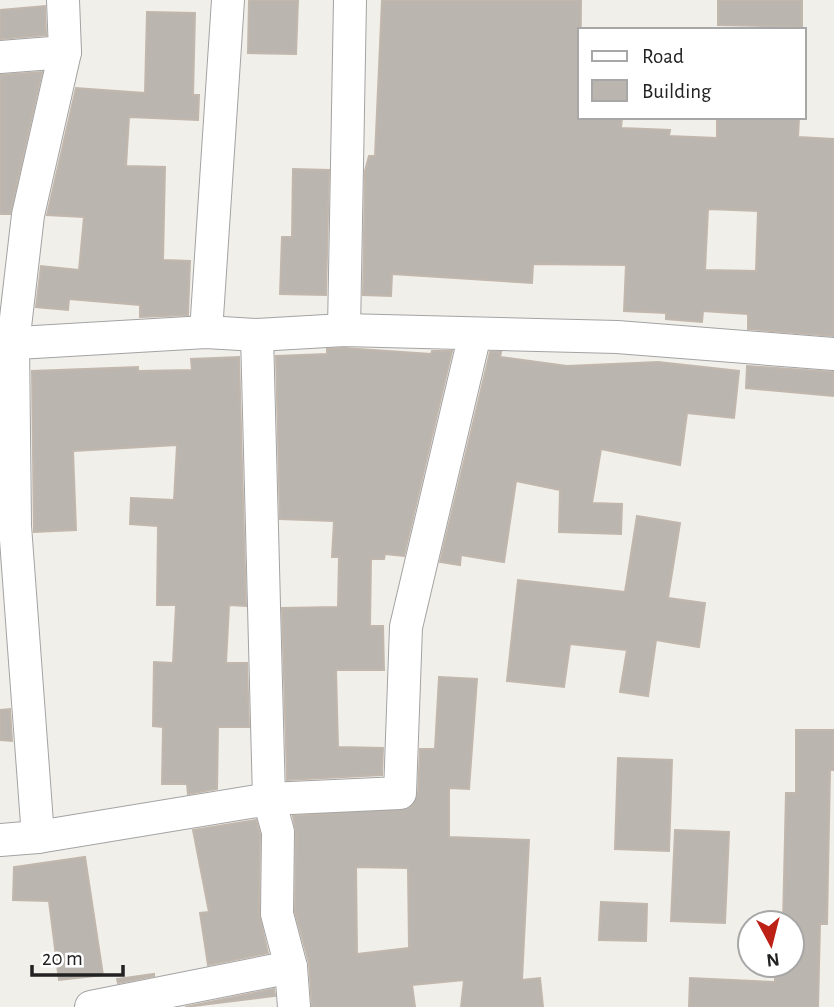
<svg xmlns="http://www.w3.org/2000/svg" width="834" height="1007" font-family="'Alegreya Sans',sans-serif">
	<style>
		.building { fill: #bab5af; stroke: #c1b7ad; stroke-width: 2; fill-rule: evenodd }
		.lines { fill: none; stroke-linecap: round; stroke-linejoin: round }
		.street-casing { stroke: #a3a3a3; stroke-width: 34 }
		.street { stroke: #fff; stroke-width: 32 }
	</style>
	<rect width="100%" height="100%" fill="#f1efea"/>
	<!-- building -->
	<g class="building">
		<path d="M 249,0 L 298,0 L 296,54 L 248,53 Z"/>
		<path d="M 382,0 L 581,0 L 580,117 L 622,118 L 621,128 L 670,130 L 669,136 L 717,138 L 717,117 L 799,117 L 798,137 L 834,139 L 834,336 L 748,329 L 748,314 L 703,311 L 702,322 L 666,319 L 666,313 L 624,311 L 626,265 L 533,264 L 532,283 L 392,274 L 391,296 L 363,295 L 365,171 L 369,156 L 375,156 ZM 708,209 L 758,211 L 756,271 L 705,270 Z"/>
		<path d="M 718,0 L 802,0 L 802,27 L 718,25 Z"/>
		<path d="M 45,6 L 46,35 L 0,39 L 0,10 Z"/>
		<path d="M 147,12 L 195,13 L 193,95 L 199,95 L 198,120 L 129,117 L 126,166 L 165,167 L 163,260 L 190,261 L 188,315 L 140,317 L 140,305 L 69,299 L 68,310 L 36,307 L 41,266 L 79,270 L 84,217 L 47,215 L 76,88 L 145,93 Z"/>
		<path d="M 42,72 L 10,214 L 0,214 L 0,75 Z"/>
		<path d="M 293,169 L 329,170 L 326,295 L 280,294 L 282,237 L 292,237 Z"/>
		<path d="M 344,348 L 431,354 L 432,351 L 452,351 L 404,556 L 385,554 L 384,559 L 371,559 L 370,626 L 383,626 L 384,670 L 336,670 L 338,747 L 383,748 L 382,775 L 287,780 L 282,608 L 338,607 L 339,557 L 332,557 L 334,521 L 280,519 L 276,356 L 327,354 L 327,349 Z"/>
		<path d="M 490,352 L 501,352 L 500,357 L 567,366 L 658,362 L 739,371 L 734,418 L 687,413 L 680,465 L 601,449 L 592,503 L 622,504 L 621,534 L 559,532 L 560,490 L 516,481 L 504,562 L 461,555 L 460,565 L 440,562 Z"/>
		<path d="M 239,357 L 246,606 L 229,605 L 226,663 L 247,663 L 249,727 L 218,727 L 217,789 L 188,794 L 187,784 L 162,784 L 163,727 L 153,726 L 154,662 L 173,663 L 176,605 L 157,605 L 158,526 L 130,524 L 131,498 L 174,500 L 177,445 L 73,451 L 76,530 L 34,532 L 32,371 L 138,367 L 138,371 L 192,370 L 191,359 Z"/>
		<path d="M 747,366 L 834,372 L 834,396 L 746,388 Z"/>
		<path d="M 637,516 L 680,523 L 668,598 L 705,603 L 699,647 L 656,640 L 648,696 L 620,692 L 627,650 L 570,644 L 564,687 L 507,681 L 518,580 L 625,592 Z"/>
		<path d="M 439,677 L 477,679 L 469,789 L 449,788 L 449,837 L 529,840 L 522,980 L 540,978 L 543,1007 L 461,1007 L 464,980 L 412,985 L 415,1007 L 312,1007 L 309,963 L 295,912 L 296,832 L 293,816 L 410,808 L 418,794 L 420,749 L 435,749 ZM 356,867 L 408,868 L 409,948 L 357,954 Z"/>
		<path d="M 10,709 L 12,741 L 0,740 L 0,710 Z"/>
		<path d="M 796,730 L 834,730 L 834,770 L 830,770 L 827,924 L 820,924 L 818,1007 L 689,1007 L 690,978 L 775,982 L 775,965 L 792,965 L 792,923 L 783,923 L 786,793 L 796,793 Z"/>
		<path d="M 618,758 L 672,760 L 669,851 L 615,849 Z"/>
		<path d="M 256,820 L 260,834 L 259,914 L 268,953 L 208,965 L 200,913 L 209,912 L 193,830 Z"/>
		<path d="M 675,830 L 729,832 L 725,923 L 671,921 Z"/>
		<path d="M 85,857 L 103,975 L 59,980 L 49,901 L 13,900 L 14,867 Z"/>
		<path d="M 601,902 L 647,904 L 646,941 L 599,940 Z"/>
		<path d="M 154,974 L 154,976 L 118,983 L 117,979 Z"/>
		<path d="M 274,989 L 275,996 L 185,1007 Z"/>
	</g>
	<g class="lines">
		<defs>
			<g id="street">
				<path d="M 0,57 L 65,52"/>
				<path d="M 344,330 L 350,0"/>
				<path d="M 206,332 L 228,0"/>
				<path d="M 257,335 L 269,799 L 278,832 L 277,914 L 291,967 L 294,1007"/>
				<path d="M 0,344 L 206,332 L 257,335 L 344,330 L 617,337 L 834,354"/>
				<path d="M 38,837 L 15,526 L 13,344 L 28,215 L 65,52 L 63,0"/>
				<path d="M 0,840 L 38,837 L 269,799 L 400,793 L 406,627 L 475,334"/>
				<path d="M 91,1007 L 291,967"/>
			</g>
		</defs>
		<!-- street casing -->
		<use href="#street" class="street-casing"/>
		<!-- street -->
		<use href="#street" class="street"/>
	</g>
	<!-- legend -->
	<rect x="578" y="28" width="228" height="91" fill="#ffffff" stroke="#a7a7a7" stroke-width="2"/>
	<rect x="592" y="51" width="35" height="10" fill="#ffffff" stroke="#a7a7a7" stroke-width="2"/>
	<text x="642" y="63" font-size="21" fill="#222222">Road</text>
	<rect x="592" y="80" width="35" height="21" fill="#bab5af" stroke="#a7a7a7" stroke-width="2"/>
	<text x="642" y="98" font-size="21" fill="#222222">Building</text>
	<!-- north arrow -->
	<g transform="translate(771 944) rotate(173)"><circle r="33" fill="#ffffff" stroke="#a7a7a7" stroke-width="2"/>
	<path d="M0-5L12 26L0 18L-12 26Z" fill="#bd2116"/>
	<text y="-10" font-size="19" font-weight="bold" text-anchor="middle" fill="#222222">N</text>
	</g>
	<!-- scale -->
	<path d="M32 965v10h91v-10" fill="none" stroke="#222222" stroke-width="3.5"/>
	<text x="42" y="965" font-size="21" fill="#222222" stroke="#ffffff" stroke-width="5" paint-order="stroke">20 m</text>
</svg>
